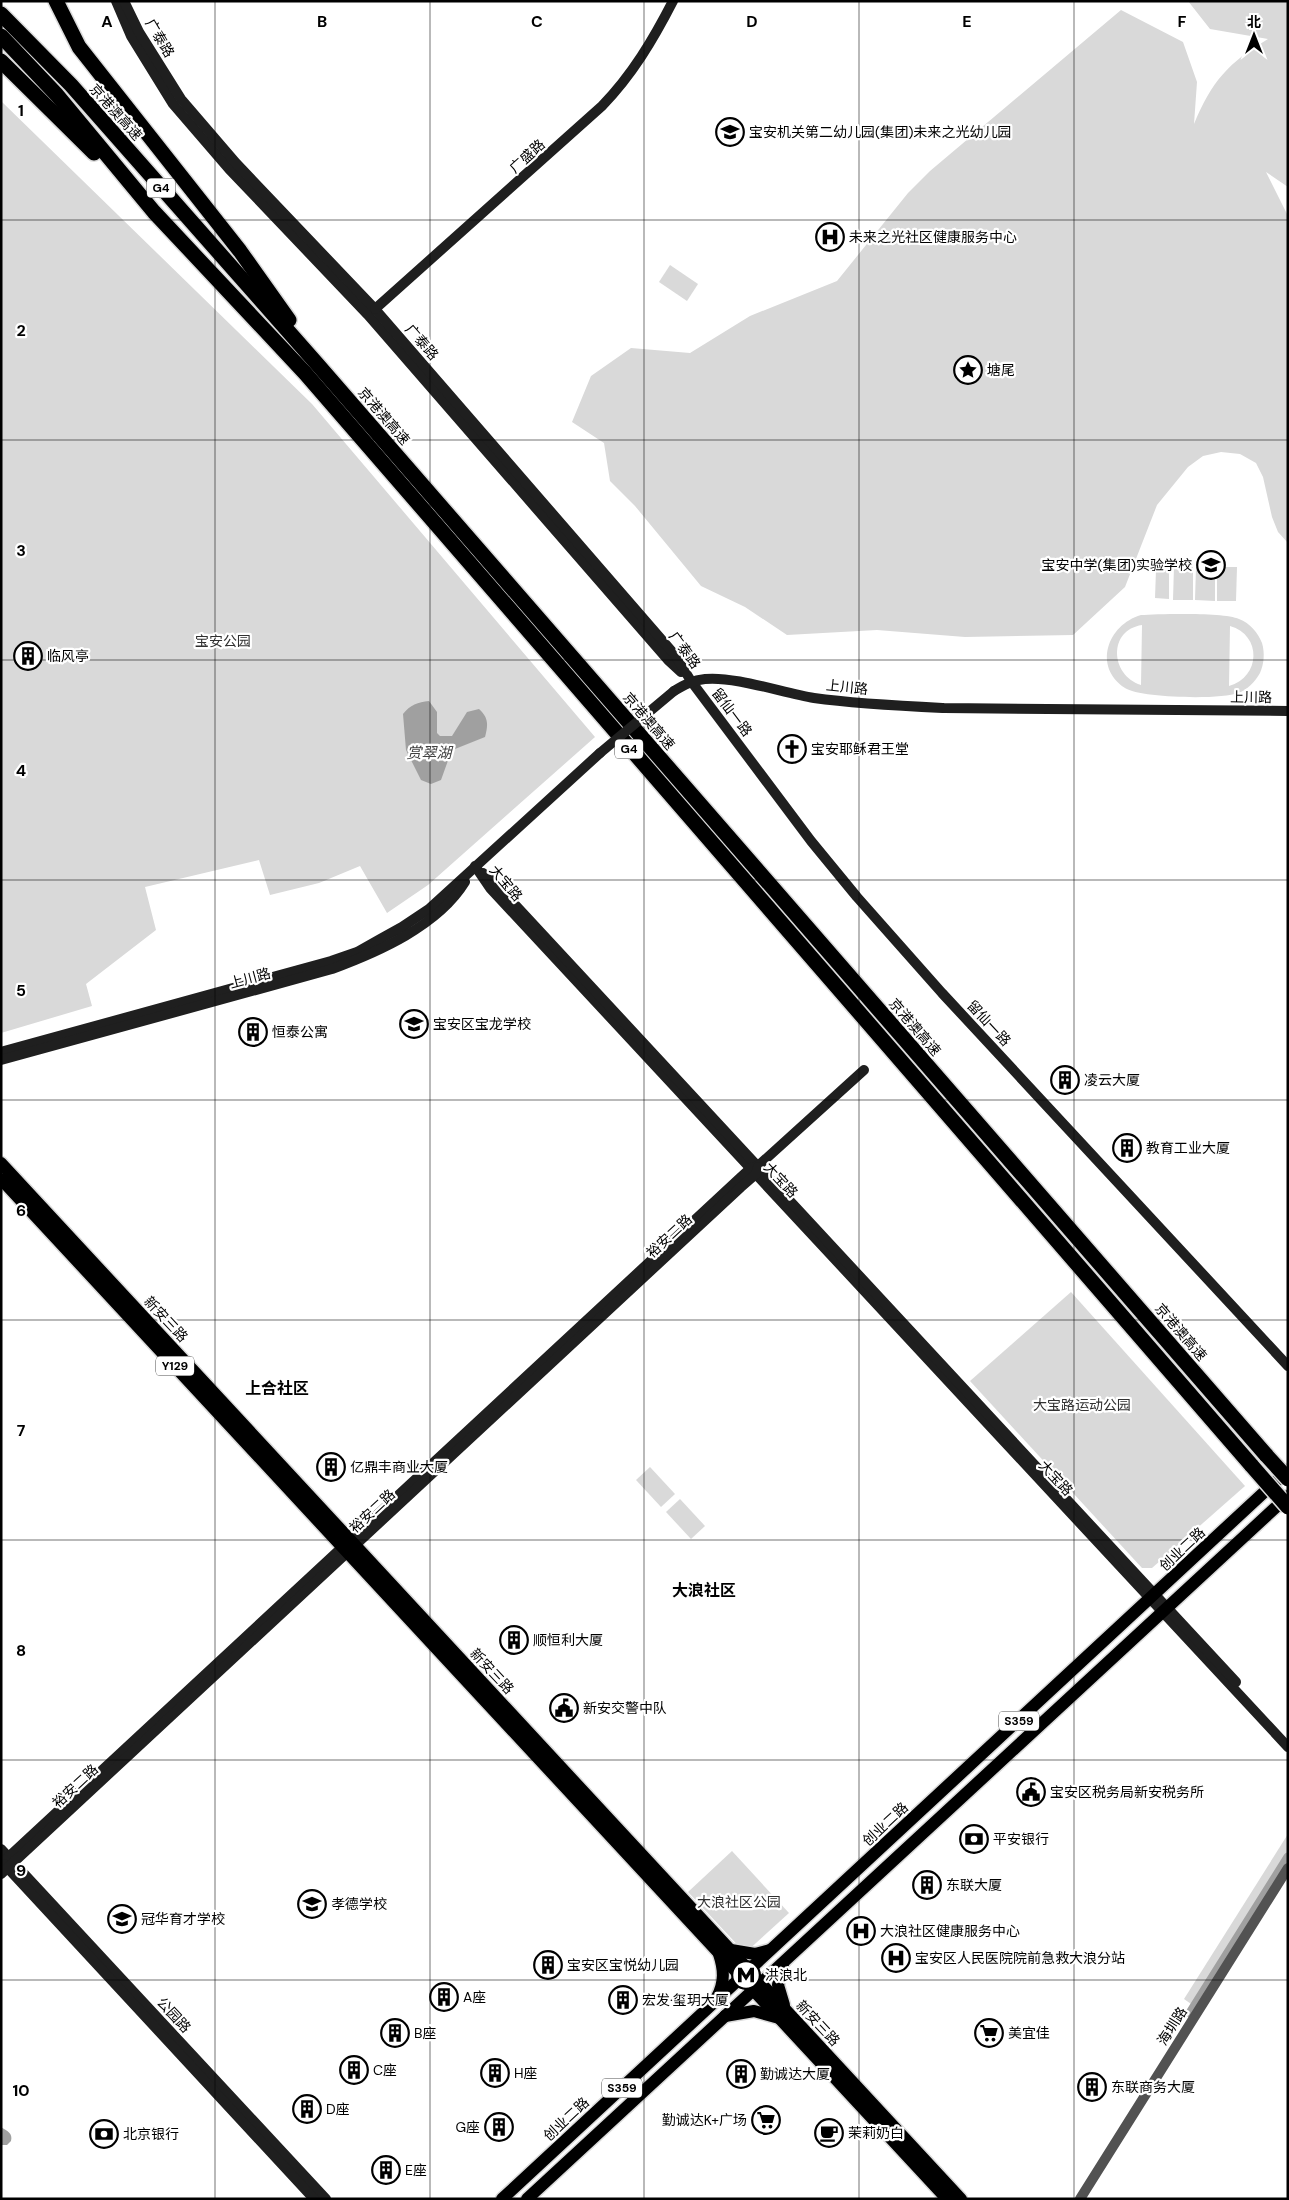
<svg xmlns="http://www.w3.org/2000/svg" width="1289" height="2200" font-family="'DM Sans','Noto Sans SC',sans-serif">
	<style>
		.green { fill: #d9d9d9; fill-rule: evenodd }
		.water { fill: #a0a0a0 }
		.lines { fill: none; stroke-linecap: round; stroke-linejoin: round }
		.canal { stroke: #a0a0a0; stroke-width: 9 }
		.primary-casing { stroke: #dbdbdb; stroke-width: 15 }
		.motorway-casing { stroke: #dbdbdb; stroke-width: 18 }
		.tertiary { stroke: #525252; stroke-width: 10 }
		.secondary { stroke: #1f1f1f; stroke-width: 10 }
		.primary { stroke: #000; stroke-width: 12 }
		.motorway { stroke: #000; stroke-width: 15 }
		.motorway-bridge-casing { stroke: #dbdbdb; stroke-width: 18; stroke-linecap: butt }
		.secondary-bridge { stroke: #1f1f1f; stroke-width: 10 }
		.motorway-bridge { stroke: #000; stroke-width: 15 }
		.grid { fill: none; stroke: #000; stroke-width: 1; stroke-opacity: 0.55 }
		.labels { text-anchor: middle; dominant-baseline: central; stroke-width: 4.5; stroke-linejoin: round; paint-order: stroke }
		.shield { fill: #fff; stroke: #4c4c4c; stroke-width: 1 }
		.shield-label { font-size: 12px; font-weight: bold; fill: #000 }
		.street-label { font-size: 14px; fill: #000; stroke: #fff }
		.poi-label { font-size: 14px; fill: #000; stroke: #fff; text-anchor: start }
		.park-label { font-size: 14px; fill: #303030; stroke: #fff }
		.water-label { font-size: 15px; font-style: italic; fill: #414141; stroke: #fff }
		.quarter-label { font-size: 16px; font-weight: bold; fill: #000; stroke: #fff }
		.grid-label { font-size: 16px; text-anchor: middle; font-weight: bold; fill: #000; stroke: #fff; stroke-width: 4.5; stroke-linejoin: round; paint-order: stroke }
	</style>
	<rect width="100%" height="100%" fill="#fff"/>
	<!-- green -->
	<g class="green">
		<path d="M 1188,1 L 1288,1 L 1288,187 L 1266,172 L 1288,216 L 1288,543 L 1278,532 L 1272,517 L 1263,477 L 1256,463 L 1240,454 L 1221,452 L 1203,456 L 1188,467 L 1157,505 L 1125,587 L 1073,635 L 965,637 L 877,630 L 787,635 L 745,607 L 701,586 L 635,506 L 610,481 L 604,443 L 572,422 L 591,376 L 631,348 L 690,353 L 750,316 L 837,281 L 908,193 L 930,171 L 1121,10 L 1183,42 L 1197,82 L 1194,124 C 1212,81 1228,63 1268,39 L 1210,29 Z"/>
		<path d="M 1,101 L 312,404 L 595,737 L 428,885 L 387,913 L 360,866 L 319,883 L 270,895 L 259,860 L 145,887 L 156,930 L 86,984 L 92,1006 L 1,1033 Z"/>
		<path d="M 670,265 L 698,284 L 687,301 L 659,282 Z"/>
		<path d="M 1174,566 L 1193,567 L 1193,600 L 1173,600 Z"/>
		<path d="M 1196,567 L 1215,567 L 1215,601 L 1195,600 Z"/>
		<path d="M 1217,567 L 1237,567 L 1236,601 L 1217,601 Z"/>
		<path d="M 1156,570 L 1169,570 L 1169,599 L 1155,598 Z"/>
		<path d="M 1141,615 C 1159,614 1224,612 1239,619 C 1250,623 1258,633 1262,643 C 1265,653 1264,664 1260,673 C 1255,682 1247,690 1238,693 C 1221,700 1139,698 1125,688 C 1093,667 1107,625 1141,615 ZM 1142,625 L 1141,685 C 1110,675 1108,630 1142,625 ZM 1230,626 C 1262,635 1261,677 1229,686 Z"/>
		<path d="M 1071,1292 L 1245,1486 L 1152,1568 L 1142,1568 L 970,1381 Z"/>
		<path d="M 650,1467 L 675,1494 L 661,1507 L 636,1480 Z"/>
		<path d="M 680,1499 L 705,1526 L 691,1539 L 666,1512 Z"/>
		<path d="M 1288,1834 L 1288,1870 L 1201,2011 L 1184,1999 Z"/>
		<path d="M 732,1851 L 789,1913 L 745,1953 L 688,1892 Z"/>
	</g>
	<!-- water -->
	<g class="water">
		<path d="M 429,701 L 437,712 L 437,733 L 440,736 L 452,736 L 467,712 L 479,709 C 489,718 488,725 485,737 L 455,749 L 450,755 L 441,780 L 431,784 L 421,780 L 406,750 L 403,714 C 410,705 418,702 429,701 Z"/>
		<path d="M 1,2127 C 7,2131 13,2133 11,2141 L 7,2145 L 1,2145 Z"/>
	</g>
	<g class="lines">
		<!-- canal -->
		<path class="canal" d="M 1190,2013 L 1288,1857"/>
		<defs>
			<g id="primary">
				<path d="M 1,1163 L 961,2199"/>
				<path d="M 1,1179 L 947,2199"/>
				<path d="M 731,1950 L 755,1954 L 770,1950"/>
				<path d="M 783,1964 L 778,1985 L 784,2005"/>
				<path d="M 717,1997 C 725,1982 724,1969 719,1954"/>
				<path d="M 725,2016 L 754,2011 L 779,2018"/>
				<path d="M 502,2199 L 1288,1470"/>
				<path d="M 527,2199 L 1288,1496"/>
			</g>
			<g id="motorway">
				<path d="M 56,1 L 79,47 L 240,251 L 289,320"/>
				<path d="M 1,14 L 71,85 L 318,365 L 1267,1456"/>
				<path d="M 1,36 L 57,95 L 154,212 L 305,373 L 1252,1466"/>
				<path d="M 1,61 L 94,153"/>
			</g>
		</defs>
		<!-- primary casing -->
		<use href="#primary" class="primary-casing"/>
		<!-- motorway casing -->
		<use href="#motorway" class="motorway-casing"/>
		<!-- tertiary -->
		<path class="tertiary" d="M 1080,2199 L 1288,1868"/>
		<!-- secondary -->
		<g class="secondary">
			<path d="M 116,1 L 131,36 L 173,104 L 229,169 L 368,315 L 668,660 L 681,672"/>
			<path d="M 124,1 L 139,32 L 181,99 L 236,163 L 375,309 L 675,655 L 691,681 L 811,841 L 857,897 L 942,993 L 1288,1366"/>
			<path d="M 375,309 L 602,106 C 632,75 653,40 673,1"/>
			<path d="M 674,691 C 684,685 693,680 705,679 C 735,676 783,693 814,698 C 857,704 901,706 944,708 L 1288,711"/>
			<path d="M 475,866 L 490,888 L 1288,1747"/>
			<path d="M 483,873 L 495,883 L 1236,1682"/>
			<path d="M 1,1052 L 331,961 L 357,952 L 380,939 L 402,927 L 429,909 L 600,753"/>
			<path d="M 1,1060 L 332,969 C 378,952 438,926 465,882"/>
			<path d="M 1,1849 L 326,2199"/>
			<path d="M 1,1864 L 740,1178 L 751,1168 L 758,1166 L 864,1070"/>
			<path d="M 4,1864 L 314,2199"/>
			<path d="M 1,1874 L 741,1187 L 756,1174 L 758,1167"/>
		</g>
		<!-- primary -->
		<use href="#primary" class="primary"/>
		<!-- motorway -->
		<use href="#motorway" class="motorway"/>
		<defs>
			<g id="motorway-bridge">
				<path d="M 1267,1456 L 1288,1479"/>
				<path d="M 1252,1466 L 1288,1507"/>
			</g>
		</defs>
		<!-- motorway-bridge casing -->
		<use href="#motorway-bridge" class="motorway-bridge-casing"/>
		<!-- secondary-bridge -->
		<path class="secondary-bridge" d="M 600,753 L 674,691"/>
		<!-- motorway-bridge -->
		<use href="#motorway-bridge" class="motorway-bridge"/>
	</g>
	<!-- grid -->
	<path class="grid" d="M 215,1 L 215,2199M 430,1 L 430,2199M 644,1 L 644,2199M 859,1 L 859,2199M 1074,1 L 1074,2199M 1,220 L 1288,220M 1,440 L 1288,440M 1,660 L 1288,660M 1,880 L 1288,880M 1,1100 L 1288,1100M 1,1320 L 1288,1320M 1,1540 L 1288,1540M 1,1760 L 1288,1760M 1,1980 L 1288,1980"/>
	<!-- icons -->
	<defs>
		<symbol id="school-ring" viewBox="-11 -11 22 22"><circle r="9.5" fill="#fff" stroke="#000" stroke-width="1.5"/><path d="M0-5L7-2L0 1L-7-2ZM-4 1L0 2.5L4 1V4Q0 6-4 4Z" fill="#000"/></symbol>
		<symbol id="hospital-ring" viewBox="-11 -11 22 22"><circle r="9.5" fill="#fff" stroke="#000" stroke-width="1.5"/><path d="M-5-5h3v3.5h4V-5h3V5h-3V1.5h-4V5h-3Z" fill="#000"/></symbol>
		<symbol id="sight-ring" viewBox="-11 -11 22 22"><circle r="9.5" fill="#fff" stroke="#000" stroke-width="1.5"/><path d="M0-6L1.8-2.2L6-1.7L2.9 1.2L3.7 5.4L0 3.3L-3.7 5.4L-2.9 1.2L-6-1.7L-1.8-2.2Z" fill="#000"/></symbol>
		<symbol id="building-ring" viewBox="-11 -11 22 22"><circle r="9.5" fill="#fff" stroke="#000" stroke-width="1.5"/><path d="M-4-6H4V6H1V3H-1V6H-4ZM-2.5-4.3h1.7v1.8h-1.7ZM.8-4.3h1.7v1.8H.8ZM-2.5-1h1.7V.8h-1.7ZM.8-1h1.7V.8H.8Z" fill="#000"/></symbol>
		<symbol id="church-ring" viewBox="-11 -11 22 22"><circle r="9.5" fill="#fff" stroke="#000" stroke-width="1.5"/><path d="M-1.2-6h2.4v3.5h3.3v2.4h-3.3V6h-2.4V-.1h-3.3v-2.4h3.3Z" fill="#000"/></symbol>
		<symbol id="civic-ring" viewBox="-11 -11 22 22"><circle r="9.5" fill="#fff" stroke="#000" stroke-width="1.5"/><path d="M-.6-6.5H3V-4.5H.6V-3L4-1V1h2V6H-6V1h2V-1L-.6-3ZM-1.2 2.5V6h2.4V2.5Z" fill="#000"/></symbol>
		<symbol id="bank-ring" viewBox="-11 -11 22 22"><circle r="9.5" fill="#fff" stroke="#000" stroke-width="1.5"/><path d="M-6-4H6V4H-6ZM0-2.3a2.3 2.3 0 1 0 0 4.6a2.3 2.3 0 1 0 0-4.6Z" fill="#000"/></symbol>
		<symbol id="metro-ring" viewBox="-11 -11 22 22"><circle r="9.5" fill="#fff" stroke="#000" stroke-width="1.5"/><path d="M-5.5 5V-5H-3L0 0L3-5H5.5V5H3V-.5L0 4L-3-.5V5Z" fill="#000"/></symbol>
		<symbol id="supermarket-ring" viewBox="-11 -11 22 22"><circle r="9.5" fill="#fff" stroke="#000" stroke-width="1.5"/><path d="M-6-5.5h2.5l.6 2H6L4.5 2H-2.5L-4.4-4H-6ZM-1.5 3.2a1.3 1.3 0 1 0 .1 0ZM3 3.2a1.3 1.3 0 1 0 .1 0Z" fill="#000"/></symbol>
		<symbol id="cafe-ring" viewBox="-11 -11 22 22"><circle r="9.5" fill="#fff" stroke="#000" stroke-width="1.5"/><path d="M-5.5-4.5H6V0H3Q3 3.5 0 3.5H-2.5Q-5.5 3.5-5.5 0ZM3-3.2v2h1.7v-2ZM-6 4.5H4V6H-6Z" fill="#000"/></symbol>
	</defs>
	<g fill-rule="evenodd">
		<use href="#school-ring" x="714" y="116" width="32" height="32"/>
		<use href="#hospital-ring" x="814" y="221" width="32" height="32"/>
		<use href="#sight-ring" x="952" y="354" width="32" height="32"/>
		<use href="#school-ring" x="1195" y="549" width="32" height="32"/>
		<use href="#building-ring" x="12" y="640" width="32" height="32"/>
		<use href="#church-ring" x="776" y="733" width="32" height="32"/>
		<use href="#school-ring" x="398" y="1008" width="32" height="32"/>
		<use href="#building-ring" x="237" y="1016" width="32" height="32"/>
		<use href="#building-ring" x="1049" y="1064" width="32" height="32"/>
		<use href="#building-ring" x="1111" y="1132" width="32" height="32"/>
		<use href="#building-ring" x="315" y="1451" width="32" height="32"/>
		<use href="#building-ring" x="498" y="1624" width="32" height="32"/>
		<use href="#civic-ring" x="548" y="1692" width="32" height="32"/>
		<use href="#civic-ring" x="1015" y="1776" width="32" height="32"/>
		<use href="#bank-ring" x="958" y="1823" width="32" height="32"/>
		<use href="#building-ring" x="911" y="1869" width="32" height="32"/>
		<use href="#school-ring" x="296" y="1888" width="32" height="32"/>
		<use href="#school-ring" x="106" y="1903" width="32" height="32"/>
		<use href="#hospital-ring" x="845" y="1915" width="32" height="32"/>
		<use href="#hospital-ring" x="880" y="1942" width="32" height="32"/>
		<use href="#building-ring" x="532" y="1949" width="32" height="32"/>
		<use href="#metro-ring" x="730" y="1959" width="32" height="32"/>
		<use href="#building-ring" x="428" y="1981" width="32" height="32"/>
		<use href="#building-ring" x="607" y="1984" width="32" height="32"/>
		<use href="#building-ring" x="379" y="2017" width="32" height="32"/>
		<use href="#supermarket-ring" x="973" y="2017" width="32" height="32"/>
		<use href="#building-ring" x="338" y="2054" width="32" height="32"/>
		<use href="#building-ring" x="479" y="2057" width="32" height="32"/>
		<use href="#building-ring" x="725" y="2058" width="32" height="32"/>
		<use href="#building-ring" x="1076" y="2071" width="32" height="32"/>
		<use href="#building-ring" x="291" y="2093" width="32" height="32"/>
		<use href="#supermarket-ring" x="750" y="2104" width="32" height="32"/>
		<use href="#building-ring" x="483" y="2111" width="32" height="32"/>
		<use href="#cafe-ring" x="813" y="2117" width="32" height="32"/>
		<use href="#bank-ring" x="88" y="2118" width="32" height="32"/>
		<use href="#building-ring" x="370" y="2154" width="32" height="32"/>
	</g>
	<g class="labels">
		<!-- shield labels -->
		<g class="shield">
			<rect x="147" y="178.5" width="28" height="19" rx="4"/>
			<rect x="615" y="739.5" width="28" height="19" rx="4"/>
			<rect x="156" y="1356.5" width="38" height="19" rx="4"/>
			<rect x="999" y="1711.5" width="40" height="19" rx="4"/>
			<rect x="602" y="2078.5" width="40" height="19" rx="4"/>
		</g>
		<g class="shield-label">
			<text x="161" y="188">G4</text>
			<text x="629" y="749">G4</text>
			<text x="175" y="1366">Y129</text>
			<text x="1019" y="1721">S359</text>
			<text x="622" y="2088">S359</text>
		</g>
		<!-- street labels -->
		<g class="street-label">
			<text transform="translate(160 38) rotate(59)">广泰路</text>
			<text transform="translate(116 112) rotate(48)">京港澳高速</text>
			<text transform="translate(527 156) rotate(-42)">广盛路</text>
			<text transform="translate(422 342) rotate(49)">广泰路</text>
			<text transform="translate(384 416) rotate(49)">京港澳高速</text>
			<text transform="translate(685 650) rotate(54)">广泰路</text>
			<text transform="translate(847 687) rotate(6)">上川路</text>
			<text transform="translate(1251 697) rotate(1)">上川路</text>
			<text transform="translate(732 712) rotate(53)">留仙一路</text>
			<text transform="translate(649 721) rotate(49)">京港澳高速</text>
			<text transform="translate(506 883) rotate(50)">大宝路</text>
			<text transform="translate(250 978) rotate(-15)">上川路</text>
			<text transform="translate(989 1023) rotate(47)">留仙一路</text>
			<text transform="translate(915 1027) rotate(49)">京港澳高速</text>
			<text transform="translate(781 1180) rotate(47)">大宝路</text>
			<text transform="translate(669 1236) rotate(-43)">裕安二路</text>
			<text transform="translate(166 1319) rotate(47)">新安三路</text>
			<text transform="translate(1181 1332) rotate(49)">京港澳高速</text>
			<text transform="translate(1056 1478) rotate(47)">大宝路</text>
			<text transform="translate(372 1511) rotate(-43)">裕安二路</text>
			<text transform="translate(1182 1549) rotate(-43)">创业二路</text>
			<text transform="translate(492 1671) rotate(47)">新安三路</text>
			<text transform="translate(75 1786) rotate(-43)">裕安二路</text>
			<text transform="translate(885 1824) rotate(-43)">创业二路</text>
			<text transform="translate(174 2015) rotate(47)">公园路</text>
			<text transform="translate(818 2023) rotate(47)">新安三路</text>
			<text transform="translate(1172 2026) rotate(-58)">海圳路</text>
			<text transform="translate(566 2119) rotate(-43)">创业二路</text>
		</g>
		<!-- poi labels -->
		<g class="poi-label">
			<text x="749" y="132">宝安机关第二幼儿园(集团)未来之光幼儿园</text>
			<text x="849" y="237">未来之光社区健康服务中心</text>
			<text x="987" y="370">塘尾</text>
			<text x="1192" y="565" text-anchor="end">宝安中学(集团)实验学校</text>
			<text x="47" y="656">临风亭</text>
			<text x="811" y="749">宝安耶稣君王堂</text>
			<text x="433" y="1024">宝安区宝龙学校</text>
			<text x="272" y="1032">恒泰公寓</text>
			<text x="1084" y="1080">凌云大厦</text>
			<text x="1146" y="1148">教育工业大厦</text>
			<text x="350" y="1467">亿鼎丰商业大厦</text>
			<text x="533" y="1640">顺恒利大厦</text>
			<text x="583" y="1708">新安交警中队</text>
			<text x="1050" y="1792">宝安区税务局新安税务所</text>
			<text x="993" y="1839">平安银行</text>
			<text x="946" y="1885">东联大厦</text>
			<text x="331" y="1904">孝德学校</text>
			<text x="141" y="1919">冠华育才学校</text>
			<text x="880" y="1931">大浪社区健康服务中心</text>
			<text x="915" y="1958">宝安区人民医院院前急救大浪分站</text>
			<text x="567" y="1965">宝安区宝悦幼儿园</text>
			<text x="765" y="1975">洪浪北</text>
			<text x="463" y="1997">A座</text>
			<text x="642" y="2000">宏发·玺玥大厦</text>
			<text x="414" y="2033">B座</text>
			<text x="1008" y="2033">美宜佳</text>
			<text x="373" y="2070">C座</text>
			<text x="514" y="2073">H座</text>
			<text x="760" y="2074">勤诚达大厦</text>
			<text x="1111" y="2087">东联商务大厦</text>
			<text x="326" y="2109">D座</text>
			<text x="747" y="2120" text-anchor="end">勤诚达K+广场</text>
			<text x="480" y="2127" text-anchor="end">G座</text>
			<text x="848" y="2133">茉莉奶白</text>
			<text x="123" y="2134">北京银行</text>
			<text x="405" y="2170">E座</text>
		</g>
		<!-- park labels -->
		<g class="park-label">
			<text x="223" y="641">宝安公园</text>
			<text x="1082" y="1405">大宝路运动公园</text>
			<text x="739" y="1902">大浪社区公园</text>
		</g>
		<!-- water labels -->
		<g class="water-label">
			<text x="429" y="753">赏翠湖</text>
		</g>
		<!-- quarter labels -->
		<g class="quarter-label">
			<text x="277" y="1388">上合社区</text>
			<text x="704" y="1590">大浪社区</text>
		</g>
	</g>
	<g class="grid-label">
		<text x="107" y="27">A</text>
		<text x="322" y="27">B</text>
		<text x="537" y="27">C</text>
		<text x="752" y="27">D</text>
		<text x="967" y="27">E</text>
		<text x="1182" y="27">F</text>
		<text x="21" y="116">1</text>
		<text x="21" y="336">2</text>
		<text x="21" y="556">3</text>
		<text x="21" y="776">4</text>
		<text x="21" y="996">5</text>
		<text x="21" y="1216">6</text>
		<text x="21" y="1436">7</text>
		<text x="21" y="1656">8</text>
		<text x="21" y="1876">9</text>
		<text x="21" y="2096">10</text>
	</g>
	<!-- border -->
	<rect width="1289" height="2200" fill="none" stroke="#000000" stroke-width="5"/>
	<!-- north arrow -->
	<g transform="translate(1254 35)" stroke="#ffffff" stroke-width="4" paint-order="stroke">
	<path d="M0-4L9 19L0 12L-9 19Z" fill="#000000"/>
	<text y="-8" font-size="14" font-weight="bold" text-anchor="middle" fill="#000000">北</text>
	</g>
</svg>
